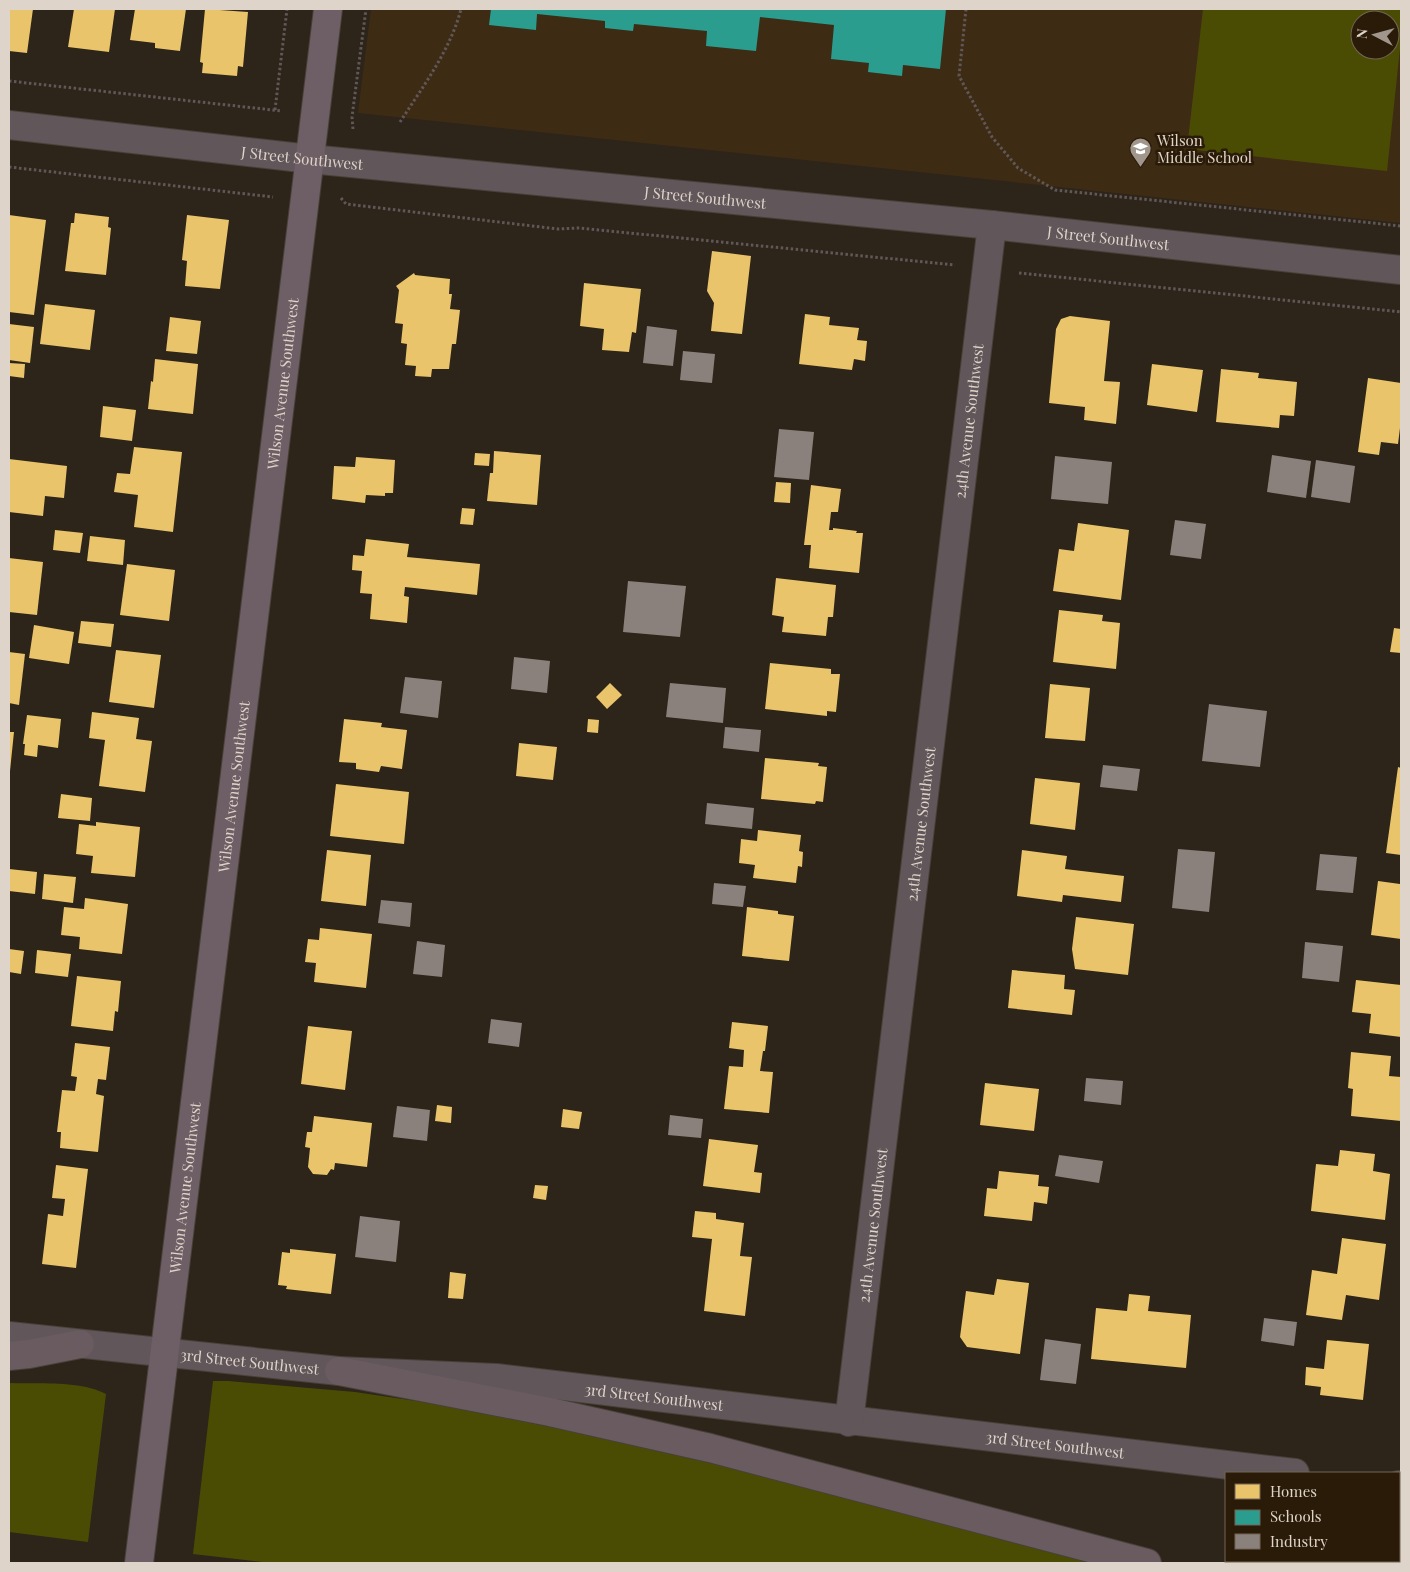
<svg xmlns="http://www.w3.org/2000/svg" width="1410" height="1572" font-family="'Playfair Display',serif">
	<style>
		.built { fill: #3e2b14; fill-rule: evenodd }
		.green { fill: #4b4c04; fill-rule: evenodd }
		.homes { fill: #e9c46a }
		.schools { fill: #2a9d8f }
		.industry { fill: #8a817c }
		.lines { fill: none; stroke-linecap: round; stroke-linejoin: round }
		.minor-casing { stroke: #484038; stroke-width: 30 }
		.major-casing { stroke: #484038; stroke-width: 30 }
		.highway-casing { stroke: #484038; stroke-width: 30 }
		.path { stroke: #605858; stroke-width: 3; stroke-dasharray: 2.5 2.5; stroke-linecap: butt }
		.minor { stroke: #61565a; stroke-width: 28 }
		.major { stroke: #6e5f66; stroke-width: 28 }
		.highway { stroke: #695b60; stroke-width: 28 }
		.labels { text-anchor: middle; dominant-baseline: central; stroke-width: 5; stroke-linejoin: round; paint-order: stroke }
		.poi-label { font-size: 15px; fill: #dfd4c9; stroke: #2a1b08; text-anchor: start }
		.street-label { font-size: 15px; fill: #dfd4c9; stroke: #2a1b08 }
	</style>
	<rect width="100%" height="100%" fill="#2d241a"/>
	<!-- built -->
	<path class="built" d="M 371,9 L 1401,9 L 1401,223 L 358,113 ZM 1360,20 L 1390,20 L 1390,50 L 1360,50 Z"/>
	<!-- green -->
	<g class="green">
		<path d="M 1203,9 L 1401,9 L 1401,39 L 1387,171 L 1187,149 ZM 1360,20 L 1390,20 L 1390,50 L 1360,50 Z"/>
		<path d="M 213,1381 L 228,1381 L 355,1392 L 430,1403 L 638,1444 L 719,1463 L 1093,1563 L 272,1563 L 193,1554 Z"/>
		<path d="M 9,1383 C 38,1384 80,1380 106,1394 L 88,1542 L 9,1532 Z"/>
	</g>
	<!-- homes -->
	<g class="homes">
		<path d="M 9,9 L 33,9 L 27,53 L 9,51 Z"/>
		<path d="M 74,9 L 115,9 L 109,52 L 68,47 Z"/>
		<path d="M 135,9 L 186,9 L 180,51 L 155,48 L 155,43 L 130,40 Z"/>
		<path d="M 205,9 L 248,12 L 243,67 L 238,66 L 237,76 L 202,73 L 203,63 L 200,62 Z"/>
		<path d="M 75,213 L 109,217 L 108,227 L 111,228 L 106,275 L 65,271 L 71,223 L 74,223 Z"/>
		<path d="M 9,215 L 46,220 L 34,315 L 9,312 Z"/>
		<path d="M 187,215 L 229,220 L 220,289 L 185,286 L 187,261 L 182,260 Z"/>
		<path d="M 712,251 L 751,256 L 742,334 L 711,331 L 714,303 L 707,291 Z"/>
		<path d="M 414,273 L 415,275 L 450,279 L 449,294 L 452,294 L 450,309 L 460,310 L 456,344 L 452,344 L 449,369 L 432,369 L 431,377 L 415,376 L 416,366 L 405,365 L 407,344 L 401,343 L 403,324 L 395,323 L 399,290 L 396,286 Z"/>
		<path d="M 584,283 L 641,289 L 636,333 L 632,332 L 629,352 L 602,350 L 604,329 L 580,326 Z"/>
		<path d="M 45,304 L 95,310 L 90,350 L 40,344 Z"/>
		<path d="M 805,314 L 830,317 L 829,325 L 859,328 L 857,340 L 867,341 L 865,361 L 854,359 L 852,370 L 799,364 Z"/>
		<path d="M 1070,316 L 1110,321 L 1104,381 L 1120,382 L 1116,424 L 1084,420 L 1085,407 L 1049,403 L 1056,329 L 1061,319 Z"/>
		<path d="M 170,317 L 201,321 L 197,354 L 166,351 Z"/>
		<path d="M 9,324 L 34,327 L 30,363 L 9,360 Z"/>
		<path d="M 155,359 L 198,364 L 193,414 L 148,409 L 151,381 L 153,382 Z"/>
		<path d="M 9,363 L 25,364 L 24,378 L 9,376 Z"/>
		<path d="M 1152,364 L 1203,370 L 1197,412 L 1147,405 Z"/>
		<path d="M 1221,369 L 1259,373 L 1258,378 L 1297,382 L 1294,416 L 1280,415 L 1279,428 L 1216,422 Z"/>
		<path d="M 1368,378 L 1401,383 L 1401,420 L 1398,444 L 1381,442 L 1379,455 L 1358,452 Z"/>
		<path d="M 103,406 L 136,410 L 132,441 L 100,437 Z"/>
		<path d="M 134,447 L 182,452 L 173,532 L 134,527 L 138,495 L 114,492 L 117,473 L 130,474 Z"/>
		<path d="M 494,451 L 541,455 L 537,505 L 487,501 L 490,473 L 493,473 Z"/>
		<path d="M 475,453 L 490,454 L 489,466 L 474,465 Z"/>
		<path d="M 356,457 L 395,460 L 393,493 L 385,493 L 385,496 L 366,495 L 365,503 L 332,499 L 334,466 L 355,467 Z"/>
		<path d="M 9,459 L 67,466 L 64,498 L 45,496 L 43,516 L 9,512 Z"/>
		<path d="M 776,482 L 791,483 L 790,503 L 774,502 Z"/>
		<path d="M 811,485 L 841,489 L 838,512 L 831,512 L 829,530 L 833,530 L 833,528 L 857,531 L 856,533 L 863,533 L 859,573 L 809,568 L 811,545 L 804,545 Z"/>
		<path d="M 462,508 L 475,509 L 473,525 L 460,524 Z"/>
		<path d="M 1078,523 L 1129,530 L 1121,600 L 1053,591 L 1059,549 L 1074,551 Z"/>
		<path d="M 55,530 L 83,533 L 80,553 L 53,550 Z"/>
		<path d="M 90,536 L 125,540 L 123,565 L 87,561 Z"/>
		<path d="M 366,539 L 409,544 L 407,557 L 480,564 L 477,595 L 405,587 L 404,596 L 409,597 L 407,623 L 370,619 L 372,594 L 360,593 L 362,571 L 352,570 L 353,555 L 364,556 Z"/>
		<path d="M 9,558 L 43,562 L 37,615 L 9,612 Z"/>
		<path d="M 127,564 L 175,570 L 169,621 L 120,615 Z"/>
		<path d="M 776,578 L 836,585 L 833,617 L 828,617 L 826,636 L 782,632 L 784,617 L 772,615 Z"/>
		<path d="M 1059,610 L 1103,615 L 1102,621 L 1120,623 L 1116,669 L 1053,662 Z"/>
		<path d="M 81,621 L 114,624 L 111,647 L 78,643 Z"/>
		<path d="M 34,625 L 74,632 L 69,664 L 29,658 Z"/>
		<path d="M 1394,628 L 1401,629 L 1401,653 L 1390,652 Z"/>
		<path d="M 116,650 L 161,655 L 154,708 L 109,702 Z"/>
		<path d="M 9,652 L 25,654 L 19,705 L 9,703 Z"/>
		<path d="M 770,663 L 831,669 L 831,674 L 840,674 L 836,712 L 827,711 L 827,716 L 765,709 Z"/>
		<path d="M 610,683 L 622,695 L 607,709 L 596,697 Z"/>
		<path d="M 1050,684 L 1090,688 L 1085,741 L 1045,738 Z"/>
		<path d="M 92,712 L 139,718 L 136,739 L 152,741 L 145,792 L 99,786 L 105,740 L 89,738 Z"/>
		<path d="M 27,715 L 61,719 L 58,748 L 38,745 L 37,757 L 24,755 L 25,744 L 23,744 Z"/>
		<path d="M 344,719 L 382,723 L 381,727 L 407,730 L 402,769 L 381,766 L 379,772 L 356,769 L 356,763 L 339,762 Z"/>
		<path d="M 588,719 L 599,720 L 598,733 L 587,732 Z"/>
		<path d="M 9,732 L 14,732 L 10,771 L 9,771 Z"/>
		<path d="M 519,743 L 557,747 L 553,780 L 516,776 Z"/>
		<path d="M 765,758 L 819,763 L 818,766 L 827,767 L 823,802 L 816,801 L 815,804 L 761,799 Z"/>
		<path d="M 1398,767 L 1401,768 L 1401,855 L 1386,853 Z"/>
		<path d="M 1035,778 L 1080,783 L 1075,830 L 1030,824 Z"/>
		<path d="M 336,784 L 409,792 L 404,844 L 330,836 Z"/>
		<path d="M 61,794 L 92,798 L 90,821 L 58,818 Z"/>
		<path d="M 96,822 L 140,827 L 135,877 L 91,873 L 93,856 L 76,854 L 79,824 L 96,826 Z"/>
		<path d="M 758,830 L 801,835 L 799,851 L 803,852 L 802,867 L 798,866 L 796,883 L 753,878 L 755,865 L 739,863 L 741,839 L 757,841 Z"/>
		<path d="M 327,850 L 371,855 L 366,906 L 321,901 Z"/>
		<path d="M 1022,850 L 1067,856 L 1065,869 L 1124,876 L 1121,902 L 1063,895 L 1062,902 L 1017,896 Z"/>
		<path d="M 9,869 L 37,872 L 35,894 L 9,891 Z"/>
		<path d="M 44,874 L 76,877 L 73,903 L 42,899 Z"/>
		<path d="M 1400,880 L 1401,880 L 1401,939 L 1371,935 L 1378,881 L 1400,884 Z"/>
		<path d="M 85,898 L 128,904 L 122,954 L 79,949 L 80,937 L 61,935 L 64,907 L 84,909 Z"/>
		<path d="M 747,907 L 778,911 L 778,914 L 794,916 L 789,961 L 742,956 Z"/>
		<path d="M 1076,917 L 1134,924 L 1128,975 L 1075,969 L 1072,949 Z"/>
		<path d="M 320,928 L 372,934 L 366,988 L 314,982 L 316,963 L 305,962 L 308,939 L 319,940 Z"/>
		<path d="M 9,949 L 24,951 L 21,974 L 9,972 Z"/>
		<path d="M 37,950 L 71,954 L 68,977 L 35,973 Z"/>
		<path d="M 1012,970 L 1065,975 L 1064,989 L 1075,990 L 1072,1015 L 1008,1008 Z"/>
		<path d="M 77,976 L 121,981 L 118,1012 L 115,1011 L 113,1031 L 71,1026 Z"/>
		<path d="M 1356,980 L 1401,985 L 1401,1037 L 1369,1033 L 1371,1014 L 1352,1012 Z"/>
		<path d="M 732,1022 L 768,1026 L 765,1051 L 763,1051 L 760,1071 L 773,1072 L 769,1113 L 724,1109 L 729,1066 L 743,1067 L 744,1050 L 729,1048 Z"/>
		<path d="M 308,1026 L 352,1031 L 345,1090 L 301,1084 Z"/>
		<path d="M 75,1043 L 110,1047 L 106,1080 L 98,1079 L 96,1094 L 104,1096 L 98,1152 L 60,1148 L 61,1132 L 57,1132 L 62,1090 L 75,1091 L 77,1077 L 71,1076 Z"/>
		<path d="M 1351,1052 L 1391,1056 L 1389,1076 L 1401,1077 L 1401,1121 L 1351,1116 L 1353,1089 L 1348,1088 Z"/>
		<path d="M 985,1083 L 1039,1089 L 1034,1131 L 980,1125 Z"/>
		<path d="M 437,1105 L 452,1107 L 451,1123 L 435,1121 Z"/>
		<path d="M 563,1109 L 582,1112 L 579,1129 L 561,1127 Z"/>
		<path d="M 314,1116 L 372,1123 L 367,1167 L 335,1163 L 334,1170 L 331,1169 L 327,1175 L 313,1174 L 308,1167 L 310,1148 L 305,1147 L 307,1132 L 312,1132 Z"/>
		<path d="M 709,1139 L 758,1145 L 754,1172 L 762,1173 L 760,1193 L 703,1186 Z"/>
		<path d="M 1340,1150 L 1375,1154 L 1373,1171 L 1390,1174 L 1385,1220 L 1311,1211 L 1316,1164 L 1338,1166 Z"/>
		<path d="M 56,1165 L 88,1169 L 76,1268 L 42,1264 L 48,1214 L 63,1216 L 65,1199 L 52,1198 Z"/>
		<path d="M 999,1171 L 1039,1175 L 1038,1186 L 1049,1187 L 1047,1204 L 1034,1202 L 1032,1221 L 984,1216 L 987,1188 L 997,1189 Z"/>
		<path d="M 535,1185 L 548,1186 L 546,1200 L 533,1198 Z"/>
		<path d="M 695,1211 L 716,1213 L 716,1219 L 744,1223 L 740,1256 L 752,1257 L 745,1316 L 704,1311 L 712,1239 L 692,1237 Z"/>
		<path d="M 1342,1238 L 1386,1244 L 1379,1300 L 1346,1295 L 1342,1320 L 1306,1315 L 1312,1270 L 1337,1274 Z"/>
		<path d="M 290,1249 L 336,1254 L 331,1294 L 286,1289 L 287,1286 L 278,1285 L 282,1252 L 290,1253 Z"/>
		<path d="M 450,1272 L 466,1274 L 463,1299 L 448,1298 Z"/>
		<path d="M 997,1279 L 1029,1283 L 1020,1354 L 967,1347 L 960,1337 L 966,1291 L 994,1295 Z"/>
		<path d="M 1129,1294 L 1150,1296 L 1148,1311 L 1191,1315 L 1186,1368 L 1091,1359 L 1096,1308 L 1127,1311 Z"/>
		<path d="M 1327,1340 L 1369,1344 L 1363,1400 L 1320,1395 L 1321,1387 L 1305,1385 L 1306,1367 L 1324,1369 Z"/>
	</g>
	<!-- schools -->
	<path class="schools" d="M 491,9 L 946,9 L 940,69 L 903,65 L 902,76 L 868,72 L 869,63 L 831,59 L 834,25 L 760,17 L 756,51 L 706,46 L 707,31 L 634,24 L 633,31 L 605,28 L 605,21 L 537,14 L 536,30 L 489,25 Z"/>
	<!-- industry -->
	<g class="industry">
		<path d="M 647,326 L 677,330 L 673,366 L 643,363 Z"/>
		<path d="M 683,351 L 715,354 L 712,383 L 680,380 Z"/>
		<path d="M 779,429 L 814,432 L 809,480 L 774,477 Z"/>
		<path d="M 1272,455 L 1311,461 L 1306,498 L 1267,492 Z"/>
		<path d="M 1055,456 L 1112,462 L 1108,504 L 1051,499 Z"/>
		<path d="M 1316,460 L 1355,466 L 1350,503 L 1311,497 Z"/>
		<path d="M 1175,520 L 1206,524 L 1201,559 L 1170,555 Z"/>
		<path d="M 628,581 L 686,586 L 680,637 L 623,632 Z"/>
		<path d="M 514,657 L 550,661 L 547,693 L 511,689 Z"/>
		<path d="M 405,677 L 442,681 L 438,718 L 400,713 Z"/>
		<path d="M 670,683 L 726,688 L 723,723 L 666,717 Z"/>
		<path d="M 1209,704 L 1267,711 L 1260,767 L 1202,761 Z"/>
		<path d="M 725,727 L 761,730 L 759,752 L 723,748 Z"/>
		<path d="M 1103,765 L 1140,769 L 1137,791 L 1100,787 Z"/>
		<path d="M 707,803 L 754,808 L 752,829 L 705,824 Z"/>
		<path d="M 1178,849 L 1215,852 L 1209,912 L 1172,908 Z"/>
		<path d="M 1320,854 L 1357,857 L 1353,893 L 1316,890 Z"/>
		<path d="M 714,883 L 746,886 L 743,907 L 712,904 Z"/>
		<path d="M 381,900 L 412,903 L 410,927 L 378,923 Z"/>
		<path d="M 417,941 L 445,945 L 442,977 L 413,974 Z"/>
		<path d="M 1305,942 L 1343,946 L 1339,982 L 1302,978 Z"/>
		<path d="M 491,1019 L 522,1023 L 519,1047 L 488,1043 Z"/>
		<path d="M 1086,1078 L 1123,1081 L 1121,1105 L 1084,1101 Z"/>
		<path d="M 397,1106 L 430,1110 L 427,1141 L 393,1137 Z"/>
		<path d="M 670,1115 L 703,1119 L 701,1138 L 668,1135 Z"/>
		<path d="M 1059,1155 L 1103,1161 L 1099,1183 L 1055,1176 Z"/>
		<path d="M 360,1216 L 400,1221 L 396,1262 L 355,1257 Z"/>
		<path d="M 1264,1318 L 1297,1322 L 1294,1346 L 1261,1341 Z"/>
		<path d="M 1045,1339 L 1081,1344 L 1076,1384 L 1040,1380 Z"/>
	</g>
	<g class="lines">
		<defs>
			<g id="minor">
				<path id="s1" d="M 9,125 L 310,159 L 992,225 L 1401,270"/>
				<path id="s2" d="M 9,1336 L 339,1371 L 496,1378 L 1295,1473"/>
				<path id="s3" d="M 849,1422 L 992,225"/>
				<path d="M 1399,1485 L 1401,1486"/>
			</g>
			<g id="major">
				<path id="s4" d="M 139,1563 L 328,9"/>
			</g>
			<g id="highway">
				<path d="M 9,1356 L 29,1354 L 80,1344"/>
				<path d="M 339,1371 L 550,1412 L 710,1448 L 1147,1563"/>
			</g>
		</defs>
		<!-- minor casing -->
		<use href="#minor" class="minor-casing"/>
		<!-- major casing -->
		<use href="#major" class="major-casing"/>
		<!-- highway casing -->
		<use href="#highway" class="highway-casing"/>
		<!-- path -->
		<g class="path">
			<path d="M 966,9 L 959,76 L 992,137 L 1018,168 L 1055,190 L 1401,226"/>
			<path d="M 9,81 L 282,111"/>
			<path d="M 275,110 L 287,9"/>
			<path d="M 400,122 C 422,88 451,49 461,9"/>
			<path d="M 353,129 L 352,117 L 366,9"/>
			<path d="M 9,167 L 273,197"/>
			<path d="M 341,198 L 346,204 L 558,229 L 579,228 L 955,265"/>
			<path d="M 1019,273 L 1401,312"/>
		</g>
		<!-- minor -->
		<use href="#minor" class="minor"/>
		<!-- major -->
		<use href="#major" class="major"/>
		<!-- highway -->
		<use href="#highway" class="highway"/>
	</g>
	<!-- icons -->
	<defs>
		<symbol id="school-pin" viewBox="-11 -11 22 30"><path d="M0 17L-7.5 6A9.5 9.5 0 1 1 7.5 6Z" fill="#a1968c" stroke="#2a1b08"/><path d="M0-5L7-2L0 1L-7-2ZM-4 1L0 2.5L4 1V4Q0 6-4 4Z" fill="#fff"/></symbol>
	</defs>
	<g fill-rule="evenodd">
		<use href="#school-pin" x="1128" y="136" width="25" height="34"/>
	</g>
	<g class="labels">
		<!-- poi labels -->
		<g class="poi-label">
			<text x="1157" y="140">Wilson<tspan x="1157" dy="17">Middle School</tspan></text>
		</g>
		<!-- street labels -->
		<g class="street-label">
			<text stroke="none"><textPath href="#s1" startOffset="295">J Street Southwest</textPath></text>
			<text stroke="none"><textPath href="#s1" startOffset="700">J Street Southwest</textPath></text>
			<text stroke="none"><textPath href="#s1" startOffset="1105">J Street Southwest</textPath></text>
			<text stroke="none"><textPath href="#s4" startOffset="1188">Wilson Avenue Southwest</textPath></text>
			<text stroke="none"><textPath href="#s3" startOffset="1008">24th Avenue Southwest</textPath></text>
			<text stroke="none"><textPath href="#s4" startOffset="782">Wilson Avenue Southwest</textPath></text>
			<text stroke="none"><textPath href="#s3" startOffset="602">24th Avenue Southwest</textPath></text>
			<text stroke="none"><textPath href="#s4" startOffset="378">Wilson Avenue Southwest</textPath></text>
			<text stroke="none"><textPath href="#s3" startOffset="198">24th Avenue Southwest</textPath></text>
			<text stroke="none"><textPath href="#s2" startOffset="242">3rd Street Southwest</textPath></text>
			<text stroke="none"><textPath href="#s2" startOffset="648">3rd Street Southwest</textPath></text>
			<text stroke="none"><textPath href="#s2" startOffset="1052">3rd Street Southwest</textPath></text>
		</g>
	</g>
	<!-- border -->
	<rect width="1410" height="1572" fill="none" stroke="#dfd4c9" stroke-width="20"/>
	<!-- legend -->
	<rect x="1225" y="1472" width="175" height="90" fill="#2a1b08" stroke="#726555"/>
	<rect x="1235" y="1484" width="25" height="15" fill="#e9c46a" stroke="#726555"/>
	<text x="1270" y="1497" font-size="15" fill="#dfd4c9">Homes</text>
	<rect x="1235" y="1510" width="25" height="15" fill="#2a9d8f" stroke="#726555"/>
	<text x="1270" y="1522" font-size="15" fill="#dfd4c9">Schools</text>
	<rect x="1235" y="1534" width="25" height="15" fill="#8a817c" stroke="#726555"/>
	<text x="1270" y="1547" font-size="15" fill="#dfd4c9">Industry</text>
	<!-- north arrow -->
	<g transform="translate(1375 35) rotate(276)"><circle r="24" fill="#2a1b08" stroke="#726555"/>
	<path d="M0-4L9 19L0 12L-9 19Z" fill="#a1968c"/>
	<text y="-8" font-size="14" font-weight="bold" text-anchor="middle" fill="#dfd4c9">N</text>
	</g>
</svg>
